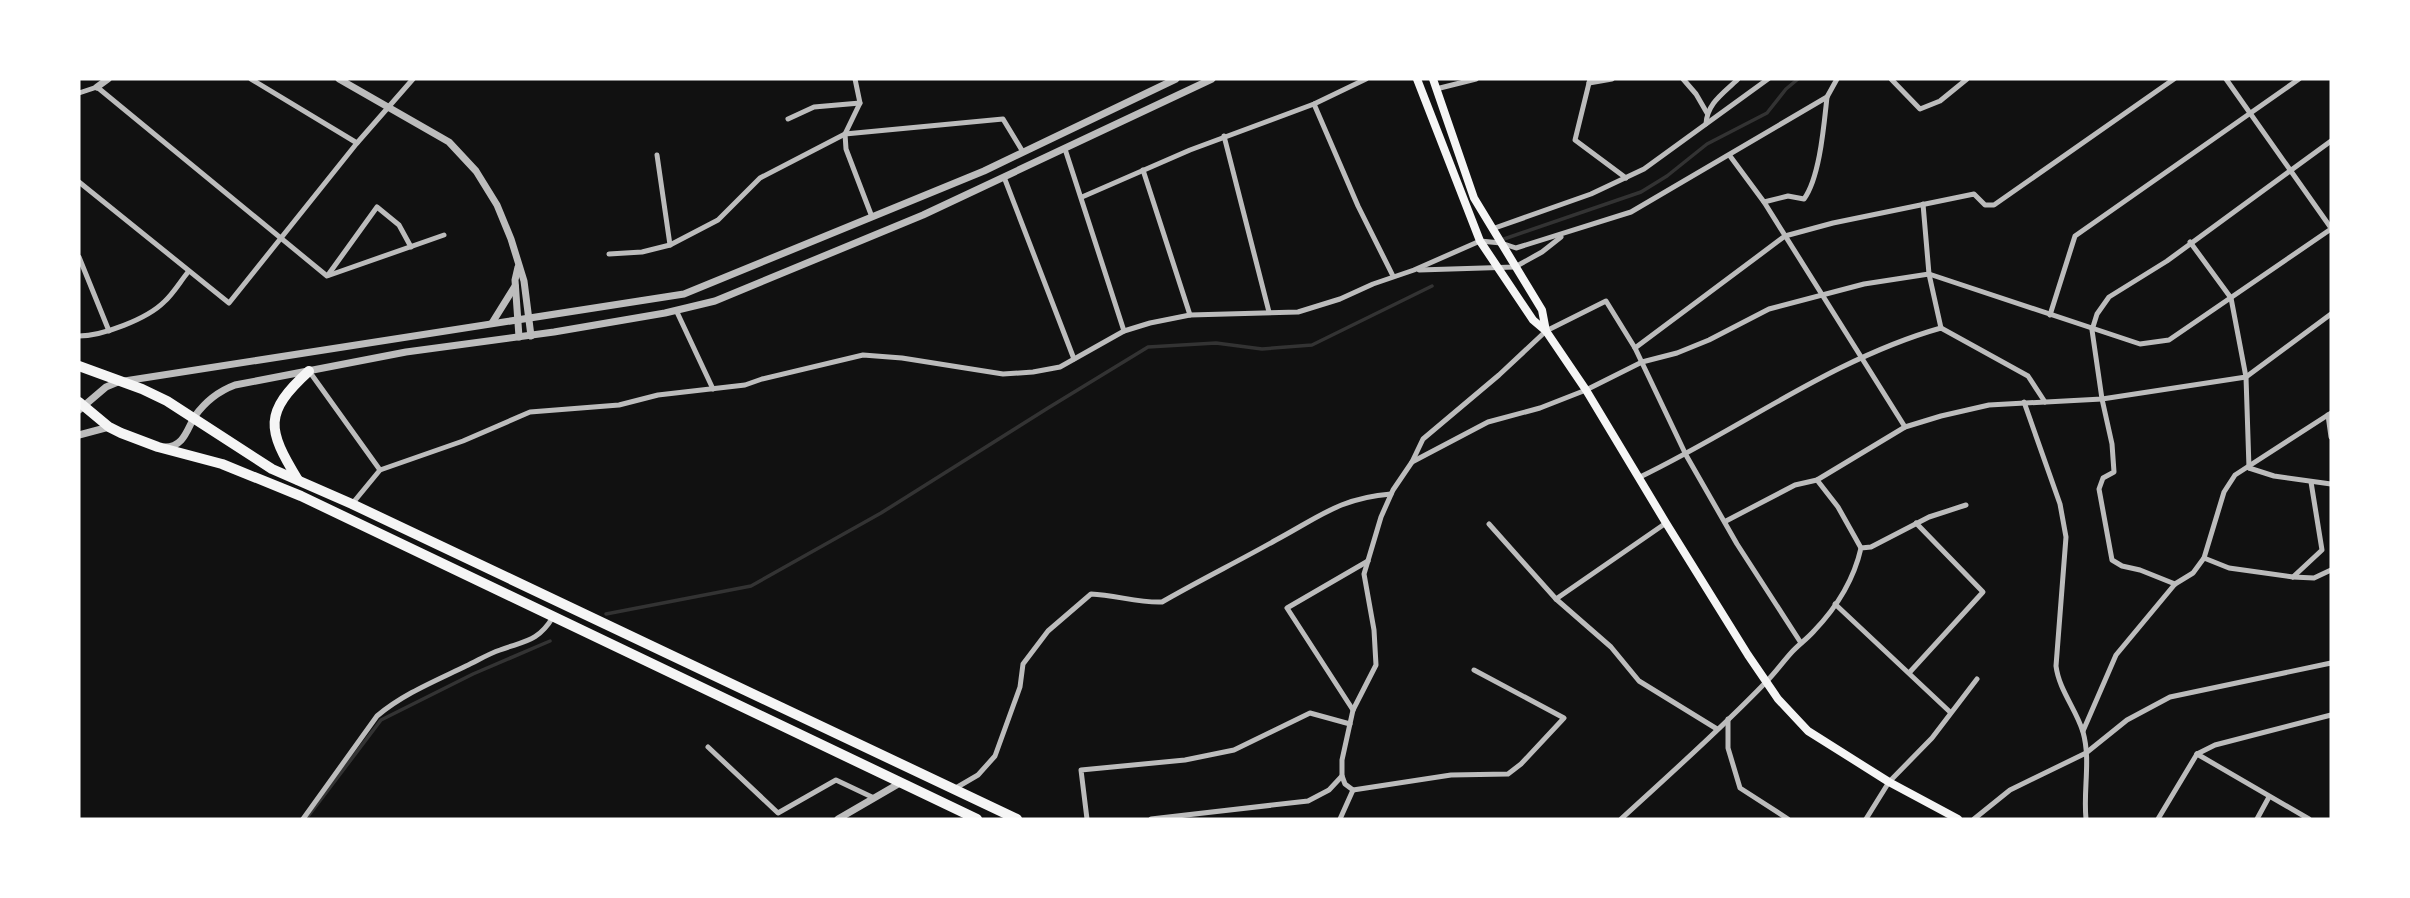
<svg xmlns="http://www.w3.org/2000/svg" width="2410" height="898" font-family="'Open Sans',sans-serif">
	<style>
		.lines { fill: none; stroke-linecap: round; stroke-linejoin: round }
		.stream { stroke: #333; stroke-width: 3.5 }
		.minor { stroke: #bcbcbc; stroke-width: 5 }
		.tertiary { stroke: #bcbcbc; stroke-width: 7 }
		.secondary { stroke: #f5f5f5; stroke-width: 8 }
		.trunk { stroke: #f5f5f5; stroke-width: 10 }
	</style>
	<rect width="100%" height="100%" fill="#111"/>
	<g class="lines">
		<!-- stream -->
		<g class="stream">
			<path d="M 1504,239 L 1641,192 L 1667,176 L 1707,144 L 1767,113 L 1786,89 L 1798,79"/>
			<path d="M 606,614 L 751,586 L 881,513 L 1048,408 L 1148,347 L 1216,343 L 1262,349 L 1312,345 L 1432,286"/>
			<path d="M 306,819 L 381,720 L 473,674 L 550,641"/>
		</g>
		<!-- minor -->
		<g class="minor">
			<path d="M 251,79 L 357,143"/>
			<path d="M 855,79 L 860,103 L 845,134 L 846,149 L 872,217"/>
			<path d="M 1590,79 L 1575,140 L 1626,178"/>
			<path d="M 1683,79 L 1696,94 L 1707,113"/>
			<path d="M 1891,79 L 1920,109 L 1940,101 L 1967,79"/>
			<path d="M 2226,79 L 2331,228"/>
			<path d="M 1589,83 L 1612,79"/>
			<path d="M 1436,89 L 1476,79"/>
			<path d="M 79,93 L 97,87 L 327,276 L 444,235"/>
			<path d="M 1314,104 L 1358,206 L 1393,276"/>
			<path d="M 788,119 L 814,107 L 860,103"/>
			<path d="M 1706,124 C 1707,103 1724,93 1738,79"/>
			<path d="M 1224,136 L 1269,312"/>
			<path d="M 1065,149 L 1124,331"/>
			<path d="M 657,155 L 670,245"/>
			<path d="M 1730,156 L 1764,202 L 1905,427"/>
			<path d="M 1143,170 L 1190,315"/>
			<path d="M 1004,177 L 1074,359"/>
			<path d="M 79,182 L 229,303 L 357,143 L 413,79"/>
			<path d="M 1082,197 L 1190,150 L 1314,104 L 1366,79"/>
			<path d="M 1764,202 L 1788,196 L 1804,199 C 1820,177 1824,124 1827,97"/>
			<path d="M 1923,204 L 1929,274 L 1941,328"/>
			<path d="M 1492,229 L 1591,194 L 1644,169 L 1768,79"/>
			<path d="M 2190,242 L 2231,298 L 2246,377 L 2249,468"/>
			<path d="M 609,254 L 642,252 L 670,245 L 718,220 L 760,178 L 845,134 L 1003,119 L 1023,152"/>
			<path d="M 79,257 L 109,331"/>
			<path d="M 1419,270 L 1515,267 L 1542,252 L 1561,237"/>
			<path d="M 328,275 L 377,207 L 399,225 L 411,247"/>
			<path d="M 676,310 L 713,389"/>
			<path d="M 2050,315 L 2075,236 L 2299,79"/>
			<path d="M 79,336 C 102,336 147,319 164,302 C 173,294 180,282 188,272"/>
			<path d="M 1635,348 L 1785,236 L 1833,223 L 1974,194 L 1985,205 L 1994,205 L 2174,79"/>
			<path d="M 309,371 L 380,470"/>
			<path d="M 2024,402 L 2060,504 L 2066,537 L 2056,666 C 2059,690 2076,709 2083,732 C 2091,760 2083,790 2086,819"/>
			<path d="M 2328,415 L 2331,437"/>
			<path d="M 1412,462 L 1423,439 L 1499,375 L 1546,331 L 1606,301 L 1635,348 L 1686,455 L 1737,544 L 1801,643"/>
			<path d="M 2249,468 L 2274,476 L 2331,484"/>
			<path d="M 1640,477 C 1740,429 1834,358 1941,328 L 2028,376 L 2045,402"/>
			<path d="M 1817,480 L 1838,507 L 1861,548"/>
			<path d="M 352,504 L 380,470 L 463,441 L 530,412 L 619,405 L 658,395 L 745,385 L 762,379 L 863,355 L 902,358 L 1003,374 L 1033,372 L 1060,367 L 1124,331 L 1150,323 L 1190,315 L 1298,312 L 1340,299 L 1373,284 L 1414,270 L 1480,241 L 1501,243 L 1516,248 L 1631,212 L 1827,97 L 1837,79"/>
			<path d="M 1726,521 L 1795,485 L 1817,480 L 1905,427 L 1941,416 L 1989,405 L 2102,399 L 2246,377 L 2331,314"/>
			<path d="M 1489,524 L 1556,599 L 1611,647 L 1639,681 L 1717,729"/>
			<path d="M 2204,558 L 2229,568 L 2293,577 L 2314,578 L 2331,570"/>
			<path d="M 2293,577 L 2322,550 L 2311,482"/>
			<path d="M 2175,584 L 2140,570 L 2122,566 L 2112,560 L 2099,489 L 2103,478 L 2114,472 L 2112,444 L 2102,399 L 2092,330 L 2097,314 L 2109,297 L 2167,261 L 2331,141"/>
			<path d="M 1556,599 L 1666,523"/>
			<path d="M 1835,604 L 1950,712"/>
			<path d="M 1909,673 L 1983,592 L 1916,523"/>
			<path d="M 1353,710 L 1287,608 L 1368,561"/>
			<path d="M 1728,719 L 1728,748 L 1740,788 L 1788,819"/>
			<path d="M 2083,731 L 2116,655 L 2175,584 L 2193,573 L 2204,558 L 2224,492 L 2235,475 L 2331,413"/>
			<path d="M 708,747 L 778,813 L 836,780 L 874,798"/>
			<path d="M 2197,754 L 2215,745 L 2331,715"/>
			<path d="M 2197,754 L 2309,819"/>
			<path d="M 954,789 L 978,775 L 995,756 L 1020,687 L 1023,664 L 1048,631 L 1091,594 C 1116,595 1138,603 1162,602 C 1200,580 1239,561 1276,540 C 1319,517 1340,498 1391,494"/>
			<path d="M 1353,790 L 1451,775 L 1508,774 L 1521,764 L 1564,718 L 1474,670"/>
			<path d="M 303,819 L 377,716 C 403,694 435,681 466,666 C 477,661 488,654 500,650 C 524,641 538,642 553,617"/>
			<path d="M 1087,819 L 1081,770 L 1185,760 L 1234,750 L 1310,713 L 1350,724"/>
			<path d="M 1151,819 L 1308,801 L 1329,790 L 1342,776 L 1342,760 L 1353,710 L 1376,665 L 1374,630 L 1364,574 L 1381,517 L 1393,490 L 1412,462 L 1488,422 L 1540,408 L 1586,390 L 1642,362 L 1677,353 L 1709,340 L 1769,309 L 1864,284 L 1929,274 L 2140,344 L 2169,340 L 2331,229"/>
			<path d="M 1340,819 L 1353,790 L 1345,784 L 1342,776"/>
			<path d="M 1621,819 C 1670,774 1720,730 1766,682 C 1775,673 1782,663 1791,653 C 1798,645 1807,639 1814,631 C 1836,608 1854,579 1861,548 L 1871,547 L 1929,517 L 1966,505"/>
			<path d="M 1866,819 L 1889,782 L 1932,738 L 1977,679"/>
			<path d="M 1974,819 L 2010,790 L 2086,753 L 2127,720 L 2170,697 L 2331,663"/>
			<path d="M 2158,819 L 2197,754"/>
			<path d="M 2257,819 L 2269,797"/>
		</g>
		<!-- tertiary -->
		<g class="tertiary">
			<path d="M 339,79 L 449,142 L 476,171 L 497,205 L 511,239 L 524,281 L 531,336"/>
			<path d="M 97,87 L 108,79"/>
			<path d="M 518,267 L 515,280 L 519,337"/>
			<path d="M 492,323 L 515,286"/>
			<path d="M 79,410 L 106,387 L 118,382 L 684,294 L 984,171 L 1176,79"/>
			<path d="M 79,435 L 109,427"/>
			<path d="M 165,447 C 184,447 187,429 195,416 C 205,402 219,391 235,385 L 406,352 L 554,332 L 665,313 L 715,301 L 923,215 L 1212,79"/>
			<path d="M 838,819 L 900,783"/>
		</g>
		<!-- secondary -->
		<g class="secondary">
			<path d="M 1417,79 L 1480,241 L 1533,320 L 1546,331 L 1586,390 L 1666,523 L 1748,655 L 1778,699 L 1808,731 L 1889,782 L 1958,819"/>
			<path d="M 1433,79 L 1474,198 L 1542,310 L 1546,331"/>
		</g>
		<!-- trunk -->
		<g class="trunk">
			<path d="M 79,366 L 142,389 L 167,401 L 272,469 L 352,504 L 1017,819"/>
			<path d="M 79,402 L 109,427 L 121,433 L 158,447 L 222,464 L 301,496 L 977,819"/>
			<path d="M 298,480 C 267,429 263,413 309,371"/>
		</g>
	</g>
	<!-- border -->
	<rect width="2410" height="898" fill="none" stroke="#ffffff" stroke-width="161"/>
</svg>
